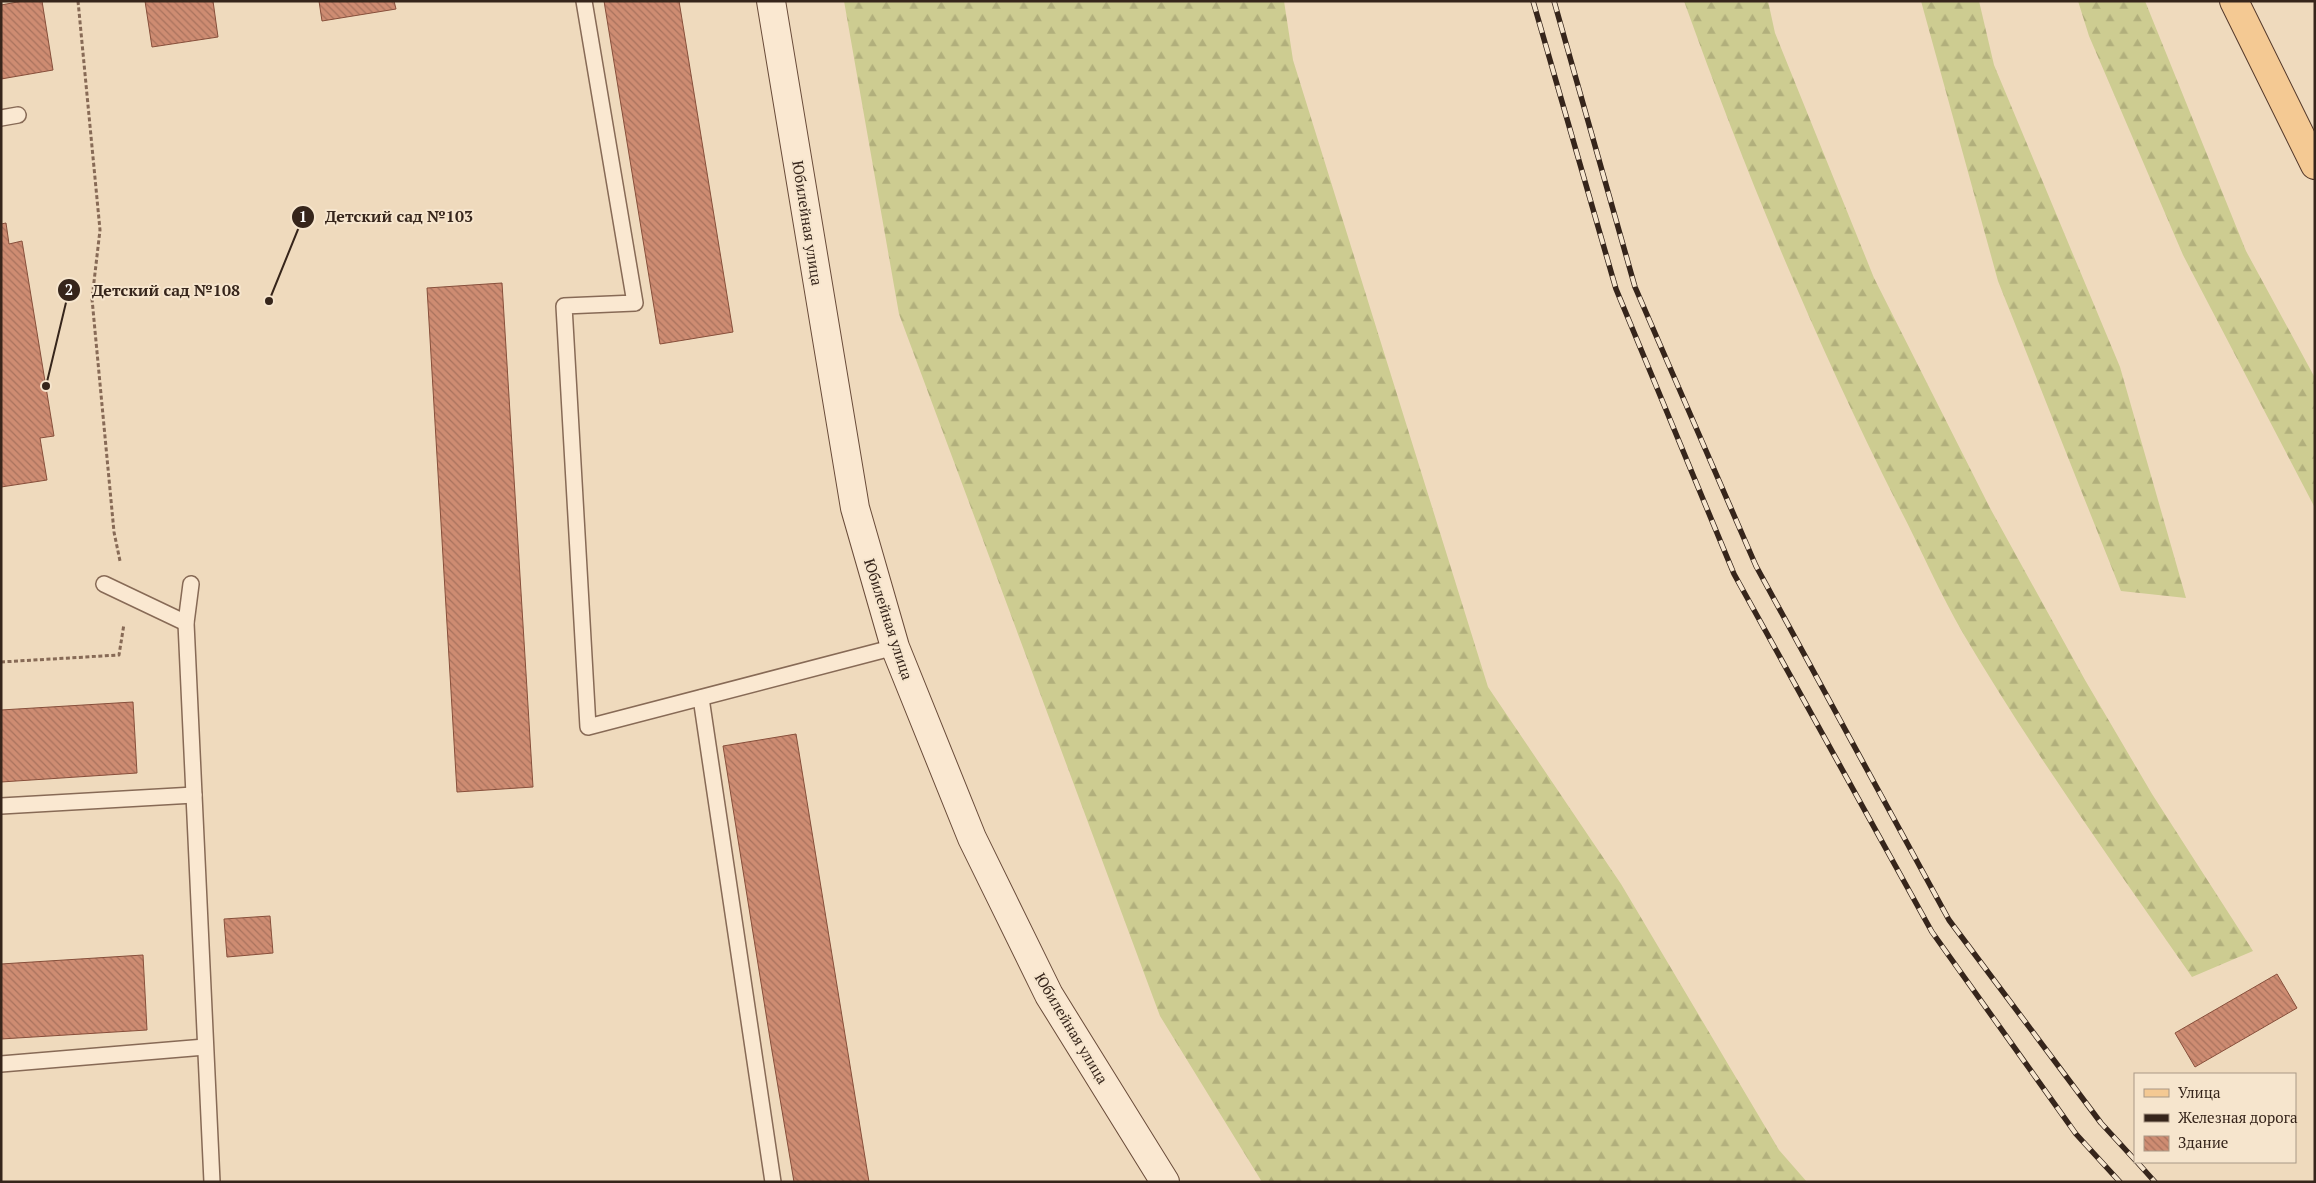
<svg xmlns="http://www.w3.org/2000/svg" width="2316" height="1183" font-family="'PT Serif',serif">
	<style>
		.forest { fill: url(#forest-firs) }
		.building { fill: url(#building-back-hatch); stroke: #874f3b }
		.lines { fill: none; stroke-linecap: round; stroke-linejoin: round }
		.lane-casing { stroke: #876a56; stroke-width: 18 }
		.secondary-casing { stroke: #694b39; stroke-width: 30 }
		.primary-casing { stroke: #54392b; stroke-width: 30 }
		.path { stroke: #876a56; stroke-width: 3; stroke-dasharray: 4 2.5; stroke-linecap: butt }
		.lane { stroke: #fae8d1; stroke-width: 15 }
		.secondary { stroke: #fae8d1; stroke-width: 28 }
		.primary { stroke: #f4c993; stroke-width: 28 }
		.rail-casing { stroke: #36251b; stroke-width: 5.5 }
		.rail { stroke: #f6e5cd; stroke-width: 4; stroke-dasharray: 11; stroke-linecap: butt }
		.labels { text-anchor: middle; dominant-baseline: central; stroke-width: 4; stroke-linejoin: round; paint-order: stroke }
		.street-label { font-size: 15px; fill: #36251b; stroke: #f6e5cd }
		.leader { fill: none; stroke: #36251b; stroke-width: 2 }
		.callout-dot { fill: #36251b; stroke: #f6e5cd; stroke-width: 2 }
		.mark-label { font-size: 15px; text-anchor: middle; font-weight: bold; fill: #fff }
		.callout-label { font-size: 16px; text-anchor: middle; font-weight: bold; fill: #36251b; stroke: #f6e5cd; stroke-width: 4; stroke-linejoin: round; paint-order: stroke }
	</style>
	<defs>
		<pattern id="forest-firs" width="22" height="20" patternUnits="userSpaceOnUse" patternTransform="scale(1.25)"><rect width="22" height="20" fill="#cdcc91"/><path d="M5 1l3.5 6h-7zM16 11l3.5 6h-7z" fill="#b1af7c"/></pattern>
		<pattern id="building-back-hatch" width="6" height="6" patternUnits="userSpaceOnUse" patternTransform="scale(1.25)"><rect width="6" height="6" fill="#ce8c72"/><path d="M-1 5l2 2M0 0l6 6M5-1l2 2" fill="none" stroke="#a8725d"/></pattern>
	</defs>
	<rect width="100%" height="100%" fill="#efdabd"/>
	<!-- forest -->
	<g class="forest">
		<path d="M 844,1 L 1284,1 L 1293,60 L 1488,687 L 1621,884 L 1779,1150 L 1807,1182 L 1262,1182 L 1160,1016 L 899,314 Z"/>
		<path d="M 1684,1 L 1768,1 L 1775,33 L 1874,278 L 1990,508 L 2085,680 L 2152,794 L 2253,951 L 2192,977 C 2114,865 2034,753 1964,635 C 1940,594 1921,549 1899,507 C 1816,343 1746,174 1684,1 Z"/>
		<path d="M 1921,1 L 1979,1 L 1994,65 L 2120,367 L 2186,598 L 2121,591 L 1998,281 Z"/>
		<path d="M 2078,1 L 2145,1 L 2246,251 L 2315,378 L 2315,508 L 2183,255 L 2089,36 Z"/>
	</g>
	<!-- building -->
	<g class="building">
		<path d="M 23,1 L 42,1 L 53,70 L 1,79 L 1,5 Z"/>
		<path d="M 145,1 L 213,1 L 218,37 L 152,47 Z"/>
		<path d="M 319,1 L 394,1 L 396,9 L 322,21 Z"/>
		<path d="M 604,1 L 679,1 L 733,332 L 660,344 Z"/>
		<path d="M 6,223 L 9,244 L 22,241 L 54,436 L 40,438 L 47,480 L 1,487 L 1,224 Z"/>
		<path d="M 502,283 L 533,787 L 457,792 L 427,288 Z"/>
		<path d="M 133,702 L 137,773 L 1,782 L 1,710 Z"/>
		<path d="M 796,734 L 869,1182 L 794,1182 L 771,1045 L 723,746 Z"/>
		<path d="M 270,916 L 273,953 L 227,957 L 224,919 Z"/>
		<path d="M 143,955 L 147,1030 L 1,1039 L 1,964 Z"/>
		<path d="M 2277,974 L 2297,1008 L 2195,1067 L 2175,1033 Z"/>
	</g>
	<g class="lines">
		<defs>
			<g id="lane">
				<path d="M 584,1 L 635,303 L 564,306 L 588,727 L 895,647"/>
				<path d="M 1,118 L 18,115"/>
				<path d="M 104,584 L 186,623"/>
				<path d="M 191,584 L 186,623 L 212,1182"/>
				<path d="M 701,698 L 773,1182"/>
				<path d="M 1,806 L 194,795"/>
				<path d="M 1,1064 L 205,1047"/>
			</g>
			<path id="secondary" d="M 771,1 L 855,508 L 895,647 L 972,838 L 1049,995 L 1165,1182"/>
			<path id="primary" d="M 2234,1 L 2315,165"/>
		</defs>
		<!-- lane casing -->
		<use href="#lane" class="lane-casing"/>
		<!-- secondary casing -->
		<use href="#secondary" class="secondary-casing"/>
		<!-- primary casing -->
		<use href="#primary" class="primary-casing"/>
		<!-- path -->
		<g class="path">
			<path d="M 78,1 L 100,230 L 92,299 L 114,532 L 120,561"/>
			<path d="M 1,662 L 119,655 L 124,624"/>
		</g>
		<!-- lane -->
		<use href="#lane" class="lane"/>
		<!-- secondary -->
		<use href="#secondary" class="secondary"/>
		<!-- primary -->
		<use href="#primary" class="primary"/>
		<defs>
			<g id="rail">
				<path d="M 1533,1 L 1616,289 L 1734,574 L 1932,932 L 2076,1134 L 2120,1182"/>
				<path d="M 1554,1 L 1635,287 L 1756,566 L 1949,920 L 2101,1123 L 2135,1160"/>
				<path d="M 2137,1162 L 2155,1182"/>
			</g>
		</defs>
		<!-- rail casing -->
		<use href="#rail" class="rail-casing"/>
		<!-- rail -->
		<use href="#rail" class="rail"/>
	</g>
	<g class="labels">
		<!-- street labels -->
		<g class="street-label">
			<text transform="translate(808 223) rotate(81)">Юбилейная улица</text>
			<text transform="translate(889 619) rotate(72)">Юбилейная улица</text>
			<text transform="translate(1072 1028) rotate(59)">Юбилейная улица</text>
		</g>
	</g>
	<!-- callouts -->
	<path class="leader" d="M269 301L303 217M46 386L69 290"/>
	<g class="callout-dot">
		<circle cx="269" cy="301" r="5"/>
		<circle cx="46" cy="386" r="5"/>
		<circle cx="303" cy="217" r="12"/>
		<circle cx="69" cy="290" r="12"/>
	</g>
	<g class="mark-label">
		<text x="303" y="222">1</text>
		<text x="69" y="295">2</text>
	</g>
	<g class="callout-label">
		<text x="399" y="222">Детский сад №103</text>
		<text x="166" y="296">Детский сад №108</text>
	</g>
	<!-- border -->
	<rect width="2316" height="1183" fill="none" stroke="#36251b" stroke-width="5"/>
	<!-- legend -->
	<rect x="2134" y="1073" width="162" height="90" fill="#f6e5cd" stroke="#a99886"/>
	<rect x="2144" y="1089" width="25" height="8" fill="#f4c993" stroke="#a99886"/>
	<text x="2178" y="1098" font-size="15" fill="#36251b">Улица</text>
	<rect x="2144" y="1114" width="25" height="8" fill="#36251b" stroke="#a99886"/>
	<text x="2178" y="1123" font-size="15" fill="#36251b">Железная дорога</text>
	<rect x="2144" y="1136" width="25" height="15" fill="url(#building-back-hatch)" stroke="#a99886"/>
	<text x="2178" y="1148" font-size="15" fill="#36251b">Здание</text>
</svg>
